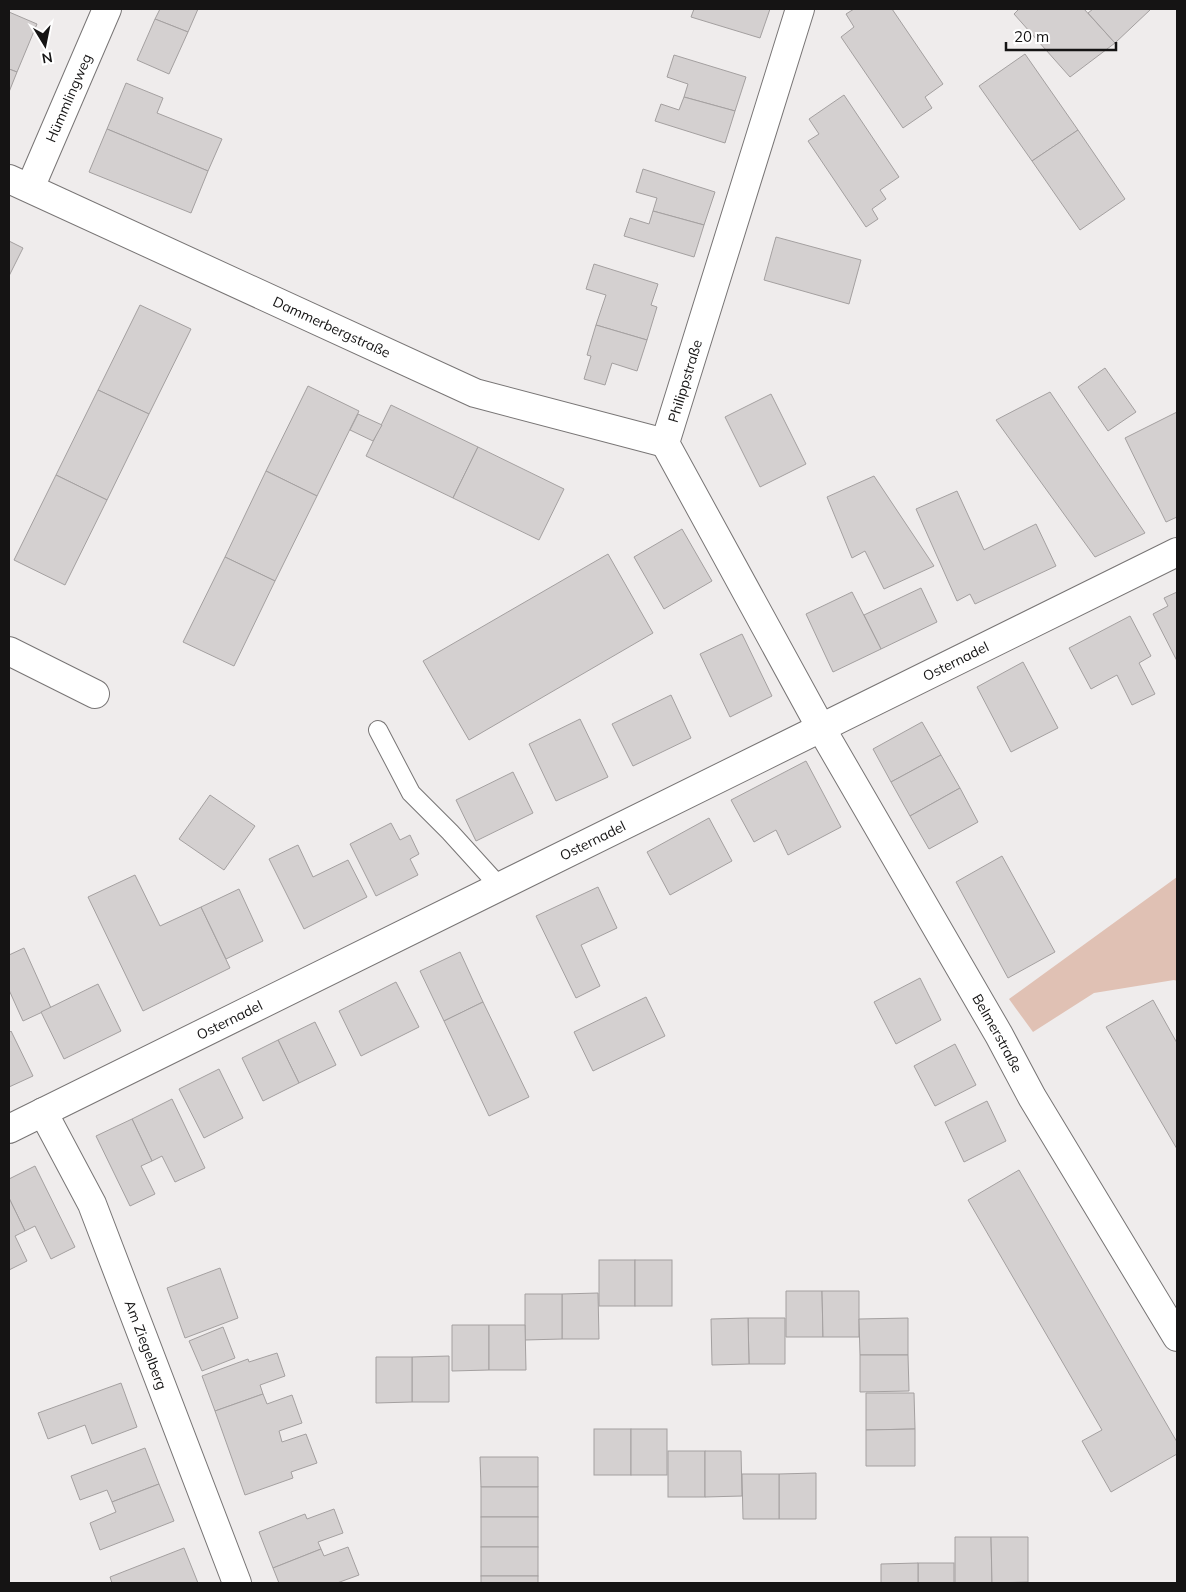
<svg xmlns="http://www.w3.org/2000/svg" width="1186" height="1592" font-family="Mulish,sans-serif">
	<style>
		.green { fill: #e0c1b4 }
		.building { fill: #d4d0d0; stroke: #a4a0a0 }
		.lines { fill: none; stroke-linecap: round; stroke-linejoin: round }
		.lane-casing { stroke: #787575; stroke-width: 20 }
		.street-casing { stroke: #787575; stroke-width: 30 }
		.lane { stroke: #fff; stroke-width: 18 }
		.street { stroke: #fff; stroke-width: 28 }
		.labels { text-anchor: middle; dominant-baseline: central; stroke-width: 4; stroke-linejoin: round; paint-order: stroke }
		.street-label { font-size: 14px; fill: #151414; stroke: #fff }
	</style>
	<rect width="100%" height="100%" fill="#efecec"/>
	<!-- green -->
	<path class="green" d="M 1177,877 L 1177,981 L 1174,980 L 1094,993 L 1033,1032 L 1009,999 Z"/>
	<!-- building -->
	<g class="building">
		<path d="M 160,9 L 198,9 L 188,32 L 155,19 Z"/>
		<path d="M 694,9 L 770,9 L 760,38 L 691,17 Z"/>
		<path d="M 854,9 L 892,9 L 943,84 L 925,97 L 932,108 L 903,128 L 841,37 L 854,27 L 846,14 Z"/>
		<path d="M 1019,9 L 1084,9 L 1115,43 L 1070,77 L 1014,14 Z"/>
		<path d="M 1093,9 L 1151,9 L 1115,43 L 1088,13 Z"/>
		<path d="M 9,12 L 37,24 L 17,72 L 9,69 Z"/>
		<path d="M 155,19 L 188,32 L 169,74 L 137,60 Z"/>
		<path d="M 1025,54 L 1078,130 L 1032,161 L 979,86 Z"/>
		<path d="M 674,55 L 746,77 L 735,111 L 684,97 L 688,84 L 667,77 Z"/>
		<path d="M 9,69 L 17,72 L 9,92 Z"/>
		<path d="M 126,83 L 163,98 L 157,113 L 222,139 L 208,171 L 107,129 Z"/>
		<path d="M 844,95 L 899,177 L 880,190 L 886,199 L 872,209 L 878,219 L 866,227 L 808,141 L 819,134 L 809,119 Z"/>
		<path d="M 684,97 L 735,111 L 725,143 L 655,121 L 661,104 L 679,110 Z"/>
		<path d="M 107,129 L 208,171 L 191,213 L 89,172 Z"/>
		<path d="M 1078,130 L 1125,199 L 1080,230 L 1032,161 Z"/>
		<path d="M 643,169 L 715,192 L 704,225 L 653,211 L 657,198 L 636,192 Z"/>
		<path d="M 653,211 L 704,225 L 694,257 L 624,236 L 630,218 L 649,224 Z"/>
		<path d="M 776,237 L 861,260 L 849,304 L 764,280 Z"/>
		<path d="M 9,241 L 23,248 L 9,276 Z"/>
		<path d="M 594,264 L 658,284 L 651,305 L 657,307 L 647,340 L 596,325 L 606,295 L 586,289 Z"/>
		<path d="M 140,305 L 191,329 L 149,414 L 98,390 Z"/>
		<path d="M 596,325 L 647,340 L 637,371 L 612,363 L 605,385 L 584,379 L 591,356 L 587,355 Z"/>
		<path d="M 1105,368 L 1136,412 L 1108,431 L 1078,387 Z"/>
		<path d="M 308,386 L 359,411 L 317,496 L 266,471 Z"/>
		<path d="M 98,390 L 149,414 L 107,500 L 56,475 Z"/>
		<path d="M 1050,392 L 1145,533 L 1095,557 L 996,420 Z"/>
		<path d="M 771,394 L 806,464 L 760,487 L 725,417 Z"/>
		<path d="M 391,405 L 478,447 L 453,498 L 366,456 Z"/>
		<path d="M 1177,412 L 1177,517 L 1166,522 L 1125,438 Z"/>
		<path d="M 358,414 L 382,425 L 373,441 L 350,430 Z"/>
		<path d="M 478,447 L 564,489 L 539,540 L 453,498 Z"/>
		<path d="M 266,471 L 317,496 L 275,581 L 225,557 Z"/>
		<path d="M 56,475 L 107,500 L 65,585 L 14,560 Z"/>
		<path d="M 874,476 L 934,566 L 884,589 L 865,551 L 852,558 L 827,497 Z"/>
		<path d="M 957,491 L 984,550 L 1036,524 L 1056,566 L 975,604 L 970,594 L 957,601 L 916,509 Z"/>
		<path d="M 682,529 L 712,581 L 664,609 L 634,557 Z"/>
		<path d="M 608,554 L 653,633 L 469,740 L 423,661 Z"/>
		<path d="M 225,557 L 275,581 L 234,666 L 183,642 Z"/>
		<path d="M 921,588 L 937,622 L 881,649 L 864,615 Z"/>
		<path d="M 852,592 L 881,649 L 833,672 L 806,614 Z"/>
		<path d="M 1177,592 L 1177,661 L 1153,614 L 1168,606 L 1164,598 Z"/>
		<path d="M 1130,616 L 1151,656 L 1139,663 L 1155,694 L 1132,705 L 1117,675 L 1091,689 L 1069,648 Z"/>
		<path d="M 742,634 L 772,696 L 730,717 L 700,654 Z"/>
		<path d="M 1023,662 L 1058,728 L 1011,752 L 977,687 Z"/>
		<path d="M 671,695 L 691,738 L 633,766 L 612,724 Z"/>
		<path d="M 580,719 L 608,777 L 556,801 L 529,744 Z"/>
		<path d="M 922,722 L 941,755 L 891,782 L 873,749 Z"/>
		<path d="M 941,755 L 960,788 L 910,816 L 891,782 Z"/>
		<path d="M 806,761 L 841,827 L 788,855 L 776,830 L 754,842 L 731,800 Z"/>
		<path d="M 513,772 L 533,813 L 476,841 L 456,800 Z"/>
		<path d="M 960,788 L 978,822 L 929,849 L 910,816 Z"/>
		<path d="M 210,795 L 255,826 L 224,870 L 179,839 Z"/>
		<path d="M 709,818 L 732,861 L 670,895 L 647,852 Z"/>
		<path d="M 391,823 L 400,840 L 410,835 L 419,854 L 410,859 L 418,875 L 376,896 L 350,844 Z"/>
		<path d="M 298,845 L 313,877 L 348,860 L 367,897 L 304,929 L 269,859 Z"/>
		<path d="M 1002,856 L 1055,952 L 1008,978 L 956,882 Z"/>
		<path d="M 135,875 L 160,926 L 201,907 L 230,968 L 143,1011 L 88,897 Z"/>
		<path d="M 598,887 L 617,928 L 581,945 L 600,986 L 576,998 L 536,916 Z"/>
		<path d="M 239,889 L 263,941 L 226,959 L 201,907 Z"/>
		<path d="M 24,948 L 51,1008 L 23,1021 L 9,990 L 9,955 Z"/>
		<path d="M 460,952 L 483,1002 L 444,1021 L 420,971 Z"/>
		<path d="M 920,978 L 941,1020 L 896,1044 L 874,1002 Z"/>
		<path d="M 396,982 L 419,1027 L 361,1056 L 339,1011 Z"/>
		<path d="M 98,984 L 121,1031 L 64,1059 L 41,1012 Z"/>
		<path d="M 646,997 L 665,1036 L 593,1071 L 574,1032 Z"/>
		<path d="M 1153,1000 L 1177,1043 L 1177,1149 L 1106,1027 Z"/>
		<path d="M 483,1002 L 529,1097 L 489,1116 L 444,1021 Z"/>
		<path d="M 315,1022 L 336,1065 L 299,1083 L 278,1040 Z"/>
		<path d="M 11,1031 L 33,1076 L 9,1087 L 9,1033 Z"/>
		<path d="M 278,1040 L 299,1083 L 263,1101 L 242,1058 Z"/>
		<path d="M 955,1044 L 976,1085 L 935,1106 L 914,1066 Z"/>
		<path d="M 219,1069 L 243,1118 L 204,1138 L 179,1089 Z"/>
		<path d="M 172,1099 L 205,1168 L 175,1182 L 162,1156 L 152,1161 L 132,1119 Z"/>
		<path d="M 987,1101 L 1006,1141 L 964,1162 L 945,1122 Z"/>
		<path d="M 132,1119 L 152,1161 L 141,1166 L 155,1194 L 130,1206 L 96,1136 Z"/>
		<path d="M 35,1166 L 75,1247 L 51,1259 L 35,1226 L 25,1231 L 9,1198 L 9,1179 Z"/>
		<path d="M 1019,1170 L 1177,1442 L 1177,1454 L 1111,1492 L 1082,1441 L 1102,1430 L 968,1200 Z"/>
		<path d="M 9,1198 L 25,1231 L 15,1236 L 27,1261 L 9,1270 Z"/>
		<rect x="599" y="1260" width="36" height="46"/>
		<rect x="635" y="1260" width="37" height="46"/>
		<path d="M 220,1268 L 238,1318 L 185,1338 L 167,1288 Z"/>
		<path d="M 786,1291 L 822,1291 L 823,1337 L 786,1337 Z"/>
		<path d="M 822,1291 L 859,1291 L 859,1337 L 823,1337 Z"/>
		<path d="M 598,1293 L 599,1339 L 562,1339 L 562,1294 Z"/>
		<path d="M 525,1294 L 562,1294 L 562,1339 L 525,1340 Z"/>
		<path d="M 748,1318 L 785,1318 L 785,1364 L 749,1364 Z"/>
		<path d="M 748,1318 L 749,1364 L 712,1365 L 711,1319 Z"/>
		<path d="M 908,1318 L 908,1355 L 860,1355 L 859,1319 Z"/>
		<path d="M 452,1325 L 489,1325 L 489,1370 L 452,1371 Z"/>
		<path d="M 489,1325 L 525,1325 L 526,1370 L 489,1370 Z"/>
		<path d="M 223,1327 L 235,1358 L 202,1371 L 189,1341 Z"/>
		<path d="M 277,1353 L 285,1376 L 260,1385 L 263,1394 L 215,1411 L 202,1376 L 248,1359 L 249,1362 Z"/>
		<path d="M 860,1355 L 908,1355 L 909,1391 L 860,1392 Z"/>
		<path d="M 449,1356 L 449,1402 L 412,1402 L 412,1357 Z"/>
		<path d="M 376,1357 L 412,1357 L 412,1402 L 376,1403 Z"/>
		<path d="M 121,1383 L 137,1427 L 92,1444 L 85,1425 L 48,1439 L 38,1413 Z"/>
		<path d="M 866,1393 L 914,1393 L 915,1429 L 866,1430 Z"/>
		<path d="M 263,1394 L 267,1404 L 292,1395 L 302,1423 L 279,1431 L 282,1442 L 306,1434 L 317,1463 L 291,1472 L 293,1478 L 245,1495 L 215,1411 Z"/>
		<rect x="594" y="1429" width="37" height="46"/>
		<rect x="631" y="1429" width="36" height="46"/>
		<path d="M 915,1429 L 915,1466 L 866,1466 L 866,1430 Z"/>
		<path d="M 145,1448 L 159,1484 L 112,1502 L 107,1490 L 80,1500 L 71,1476 Z"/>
		<rect x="668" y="1451" width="37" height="46"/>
		<path d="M 705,1451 L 741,1451 L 742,1496 L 705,1497 Z"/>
		<path d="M 480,1457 L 538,1457 L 538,1487 L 481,1487 Z"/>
		<path d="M 816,1473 L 816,1519 L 779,1519 L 779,1474 Z"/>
		<path d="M 742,1474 L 779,1474 L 779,1519 L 743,1519 Z"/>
		<path d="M 159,1484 L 174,1521 L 100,1550 L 90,1523 L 116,1512 L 112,1502 Z"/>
		<rect x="481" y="1487" width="57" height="30"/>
		<path d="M 334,1509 L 343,1533 L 318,1542 L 321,1549 L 273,1568 L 259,1532 L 305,1514 L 307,1519 Z"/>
		<rect x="481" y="1517" width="57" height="30"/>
		<path d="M 955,1537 L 991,1537 L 992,1583 L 955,1583 Z"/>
		<path d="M 991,1537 L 1028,1537 L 1028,1582 L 992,1583 Z"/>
		<path d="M 348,1547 L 359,1575 L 337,1583 L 279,1583 L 273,1568 L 321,1549 L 324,1556 Z"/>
		<rect x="481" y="1547" width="57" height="29"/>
		<path d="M 184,1548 L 198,1583 L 112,1583 L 110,1577 Z"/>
		<rect x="918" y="1563" width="36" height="20"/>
		<path d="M 918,1563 L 918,1583 L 881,1583 L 881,1564 Z"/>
		<rect x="481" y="1576" width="57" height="7"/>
	</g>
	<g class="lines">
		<defs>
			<path id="lane" d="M 378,730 L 411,793 L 450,832 L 499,886"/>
			<g id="street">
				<path id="s1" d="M 800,9 L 665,443 L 821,728 L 999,1035 L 1032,1097 L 1177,1337"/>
				<path id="s2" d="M 9,179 L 475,393 L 665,443"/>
				<path id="s3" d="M 30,188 L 107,9"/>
				<path d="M 9,651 L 95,694"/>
				<path id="s4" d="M 43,1112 L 92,1204 L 237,1583"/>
				<path id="s5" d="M 9,1129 L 1177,552"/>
			</g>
		</defs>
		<!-- lane casing -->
		<use href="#lane" class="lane-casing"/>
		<!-- street casing -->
		<use href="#street" class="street-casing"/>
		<!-- lane -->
		<use href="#lane" class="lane"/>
		<!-- street -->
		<use href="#street" class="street"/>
	</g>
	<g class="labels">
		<!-- street labels -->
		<g class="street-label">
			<text stroke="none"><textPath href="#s3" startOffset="98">Hümmlingweg</textPath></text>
			<text stroke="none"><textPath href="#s2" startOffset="355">Dammerbergstraße</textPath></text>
			<text transform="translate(685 381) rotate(-73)">Philippstraße</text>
			<text stroke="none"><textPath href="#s5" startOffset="1056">Osternadel</textPath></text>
			<text stroke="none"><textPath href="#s5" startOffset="651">Osternadel</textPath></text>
			<text stroke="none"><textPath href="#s5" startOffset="246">Osternadel</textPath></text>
			<text stroke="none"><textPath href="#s1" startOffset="1132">Belmerstraße</textPath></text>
			<text stroke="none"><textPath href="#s4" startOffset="255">Am Ziegelberg</textPath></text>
		</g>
	</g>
	<!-- border -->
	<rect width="1186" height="1592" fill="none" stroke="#151414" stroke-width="20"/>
	<!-- north arrow -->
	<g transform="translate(45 45) rotate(170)" stroke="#ffffff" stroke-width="4" paint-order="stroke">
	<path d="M0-4L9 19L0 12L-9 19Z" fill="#151414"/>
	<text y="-8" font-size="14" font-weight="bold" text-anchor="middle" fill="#151414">N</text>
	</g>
	<!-- scale -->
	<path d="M1006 42v8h110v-8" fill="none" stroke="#151414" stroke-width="2.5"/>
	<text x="1014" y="42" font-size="15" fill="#151414" stroke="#ffffff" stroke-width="4" paint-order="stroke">20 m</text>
</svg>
